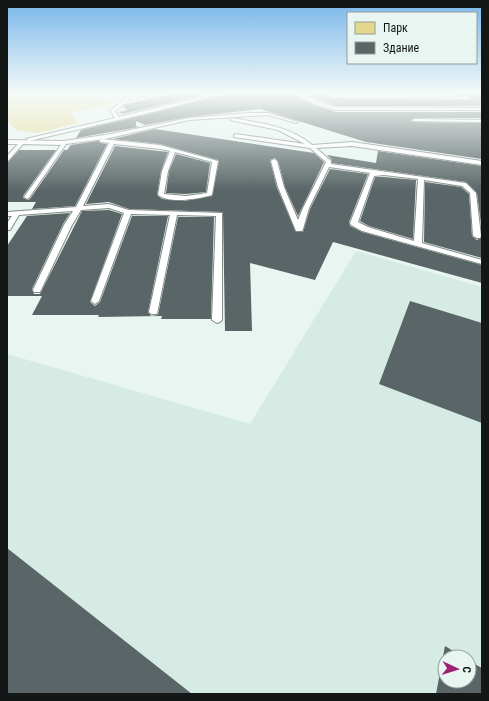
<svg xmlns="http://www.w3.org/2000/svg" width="489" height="701" font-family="'Roboto Condensed',sans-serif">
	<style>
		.built { fill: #d5ebe3; fill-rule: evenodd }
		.green { fill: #e3d98e }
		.building { fill: #596567; fill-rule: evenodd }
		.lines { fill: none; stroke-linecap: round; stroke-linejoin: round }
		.lane-casing { stroke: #808b87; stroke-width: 2 }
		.lane { fill: #fff; fill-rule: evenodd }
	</style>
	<rect width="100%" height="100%" fill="#e8f5f0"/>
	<!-- built -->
	<path class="built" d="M 356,251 L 482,287 L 482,694 L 7,694 L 7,354 L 250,424 ZM 445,657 L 469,657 L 469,681 L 445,681 Z"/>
	<!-- green -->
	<path class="green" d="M 7,93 L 103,93 L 112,104 L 71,113 L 78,123 L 38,133 L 17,130 L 7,122 Z"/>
	<!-- building -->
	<g class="building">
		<path d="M 176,93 L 210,93 L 123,114 L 118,112 L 128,110 L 123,107 L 125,105 Z"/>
		<path d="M 226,93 L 292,93 L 313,105 L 336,112 L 482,112 L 482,118 L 414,118 L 410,121 L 412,122 L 482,123 L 482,159 L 366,142 L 260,109 L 189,117 L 145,125 L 136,121 L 136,126 L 139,127 L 76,138 L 81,130 L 157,112 Z"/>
		<path d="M 302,93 L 482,93 L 482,106 L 336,106 ZM 333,94 L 468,96 L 471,99 L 468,100 L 330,98 Z"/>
		<path d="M 155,129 L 314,153 L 324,162 L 298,216 L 285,187 L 278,161 L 275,158 L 270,160 L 277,188 L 296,232 L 303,232 L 310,209 L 330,169 L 368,174 L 349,222 L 350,226 L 362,232 L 482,265 L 482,283 L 333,242 L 315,280 L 250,263 L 252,331 L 225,331 L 223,212 L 129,209 L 109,202 L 86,204 L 115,146 L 168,152 L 161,171 L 157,195 L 162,199 L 184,201 L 212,196 L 219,161 L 218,160 L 160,144 L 113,139 Z"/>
		<path d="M 98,141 L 100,143 L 107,144 L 75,206 L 32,209 L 36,202 L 7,202 L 7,163 L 19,150 L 56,150 L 23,196 L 23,198 L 28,200 L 30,199 L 64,150 L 67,150 L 71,145 Z"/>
		<path d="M 378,151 L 482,166 L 482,232 L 477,193 L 466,182 L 332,163 L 332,160 L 327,155 L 376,163 Z"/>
		<path d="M 176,154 L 210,163 L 206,192 L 186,194 L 166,193 L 169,171 Z"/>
		<path d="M 375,177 L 384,177 L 416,180 L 413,239 L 369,226 L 360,221 Z"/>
		<path d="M 425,182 L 461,187 L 469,194 L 472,236 L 477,240 L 482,237 L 482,258 L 424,242 Z"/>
		<path d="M 109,210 L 122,214 L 90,302 L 95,306 L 100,302 L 132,216 L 168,216 L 148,312 L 151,316 L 158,315 L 178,217 L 214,217 L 211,319 L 161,319 L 162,316 L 98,317 L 99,315 L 32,315 L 42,296 L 7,296 L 7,246 L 27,216 L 70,213 L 63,224 L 32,289 L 34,294 L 40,294 L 82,211 Z"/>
		<path d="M 410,301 L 482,323 L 482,423 L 379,384 Z"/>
		<path d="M 7,548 L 192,694 L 7,694 Z"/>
		<path d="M 445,646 L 463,657 L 445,657 L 445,681 L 469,681 L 469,661 L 482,668 L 482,694 L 436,694 Z"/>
	</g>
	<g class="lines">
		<defs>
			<g id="lane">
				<path d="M 128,93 L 132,93 L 127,101 L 164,93 L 173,93 L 124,104 L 115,111 L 119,117 L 217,93 L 225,93 L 157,111 L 29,141 L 26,139 L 115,118 L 110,111 L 121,102 Z"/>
				<path d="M 293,93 C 305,93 321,105 336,107 L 482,108 L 482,110 L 336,110 L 314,104 Z"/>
				<path d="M 333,95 L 468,97 L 470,98 L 468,99 L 331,97 Z"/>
				<path d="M 249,113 L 268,113 L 298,122 L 296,123 L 268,115 L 189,120 L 105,139 L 66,144 L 29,198 L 27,199 L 24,197 L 61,145 L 23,144 L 7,162 L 7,156 L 18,144 L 7,144 L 7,140 L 63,141 L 105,135 L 189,118 Z"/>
				<path d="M 232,118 C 260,123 290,126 312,145 L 352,142 L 482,161 L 482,165 L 352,146 L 316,148 L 331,161 L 331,164 L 466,183 L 476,193 L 481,236 L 480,238 L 477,238 L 473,236 L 470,193 L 462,186 L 424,180 L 422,243 L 482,260 L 482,264 L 362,231 L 351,225 L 350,223 L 370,173 L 329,167 L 309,208 L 303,229 L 302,231 L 296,231 L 278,187 L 271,161 L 274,159 L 277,161 L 284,187 L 298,220 L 303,208 L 326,162 L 310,148 L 234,137 L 234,135 L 236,134 L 305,144 L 278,130 L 230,120 ZM 384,175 L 418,179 L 414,241 L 368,227 L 358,222 L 374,176 Z"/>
				<path d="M 414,119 L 482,120 L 482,122 L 412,121 Z"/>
				<path d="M 102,139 L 160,145 L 218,161 L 212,195 C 198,199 170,204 158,195 L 162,171 L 170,151 L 160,149 L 114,144 L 83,206 L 109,204 L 129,210 L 222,213 L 222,320 L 220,322 L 217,323 L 212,320 L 216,216 L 177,215 L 157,314 L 151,314 L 149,312 L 170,215 L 131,214 L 99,301 L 95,304 L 91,301 L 124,213 L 109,208 L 81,210 L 72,225 L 41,290 L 40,292 L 34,292 L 33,290 L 64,225 L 73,211 L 19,215 L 10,230 L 7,230 L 7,223 L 12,216 L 7,216 L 7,212 L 76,207 L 109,143 L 100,142 L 100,140 ZM 175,152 L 212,162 L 207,193 L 186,196 L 164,194 L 168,171 Z"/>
			</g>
		</defs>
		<!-- lane casing -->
		<use href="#lane" class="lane-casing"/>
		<!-- lane -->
		<use href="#lane" class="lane"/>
	</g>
	<!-- sky -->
	<linearGradient id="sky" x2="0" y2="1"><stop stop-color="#77b6ea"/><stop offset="0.49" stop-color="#f5faf8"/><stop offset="1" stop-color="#f5faf8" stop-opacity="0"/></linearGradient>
	<rect width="489" height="191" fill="url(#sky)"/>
	<!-- border -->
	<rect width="489" height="701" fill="none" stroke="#131816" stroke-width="16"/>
	<!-- legend -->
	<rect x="347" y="12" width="130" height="52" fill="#e8f5f0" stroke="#939d99"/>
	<rect x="355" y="22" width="20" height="12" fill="#e3d98e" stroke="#939d99"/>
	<text x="383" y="32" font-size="12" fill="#131816">Парк</text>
	<rect x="355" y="42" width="20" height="12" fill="#596567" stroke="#939d99"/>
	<text x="383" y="52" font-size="12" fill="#131816">Здание</text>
	<!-- north arrow -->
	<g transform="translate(457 669) rotate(94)"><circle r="19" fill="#e8f5f0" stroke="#939d99"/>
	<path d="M0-3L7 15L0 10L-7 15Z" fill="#9e2176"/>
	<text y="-6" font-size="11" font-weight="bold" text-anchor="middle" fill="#131816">С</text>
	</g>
</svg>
